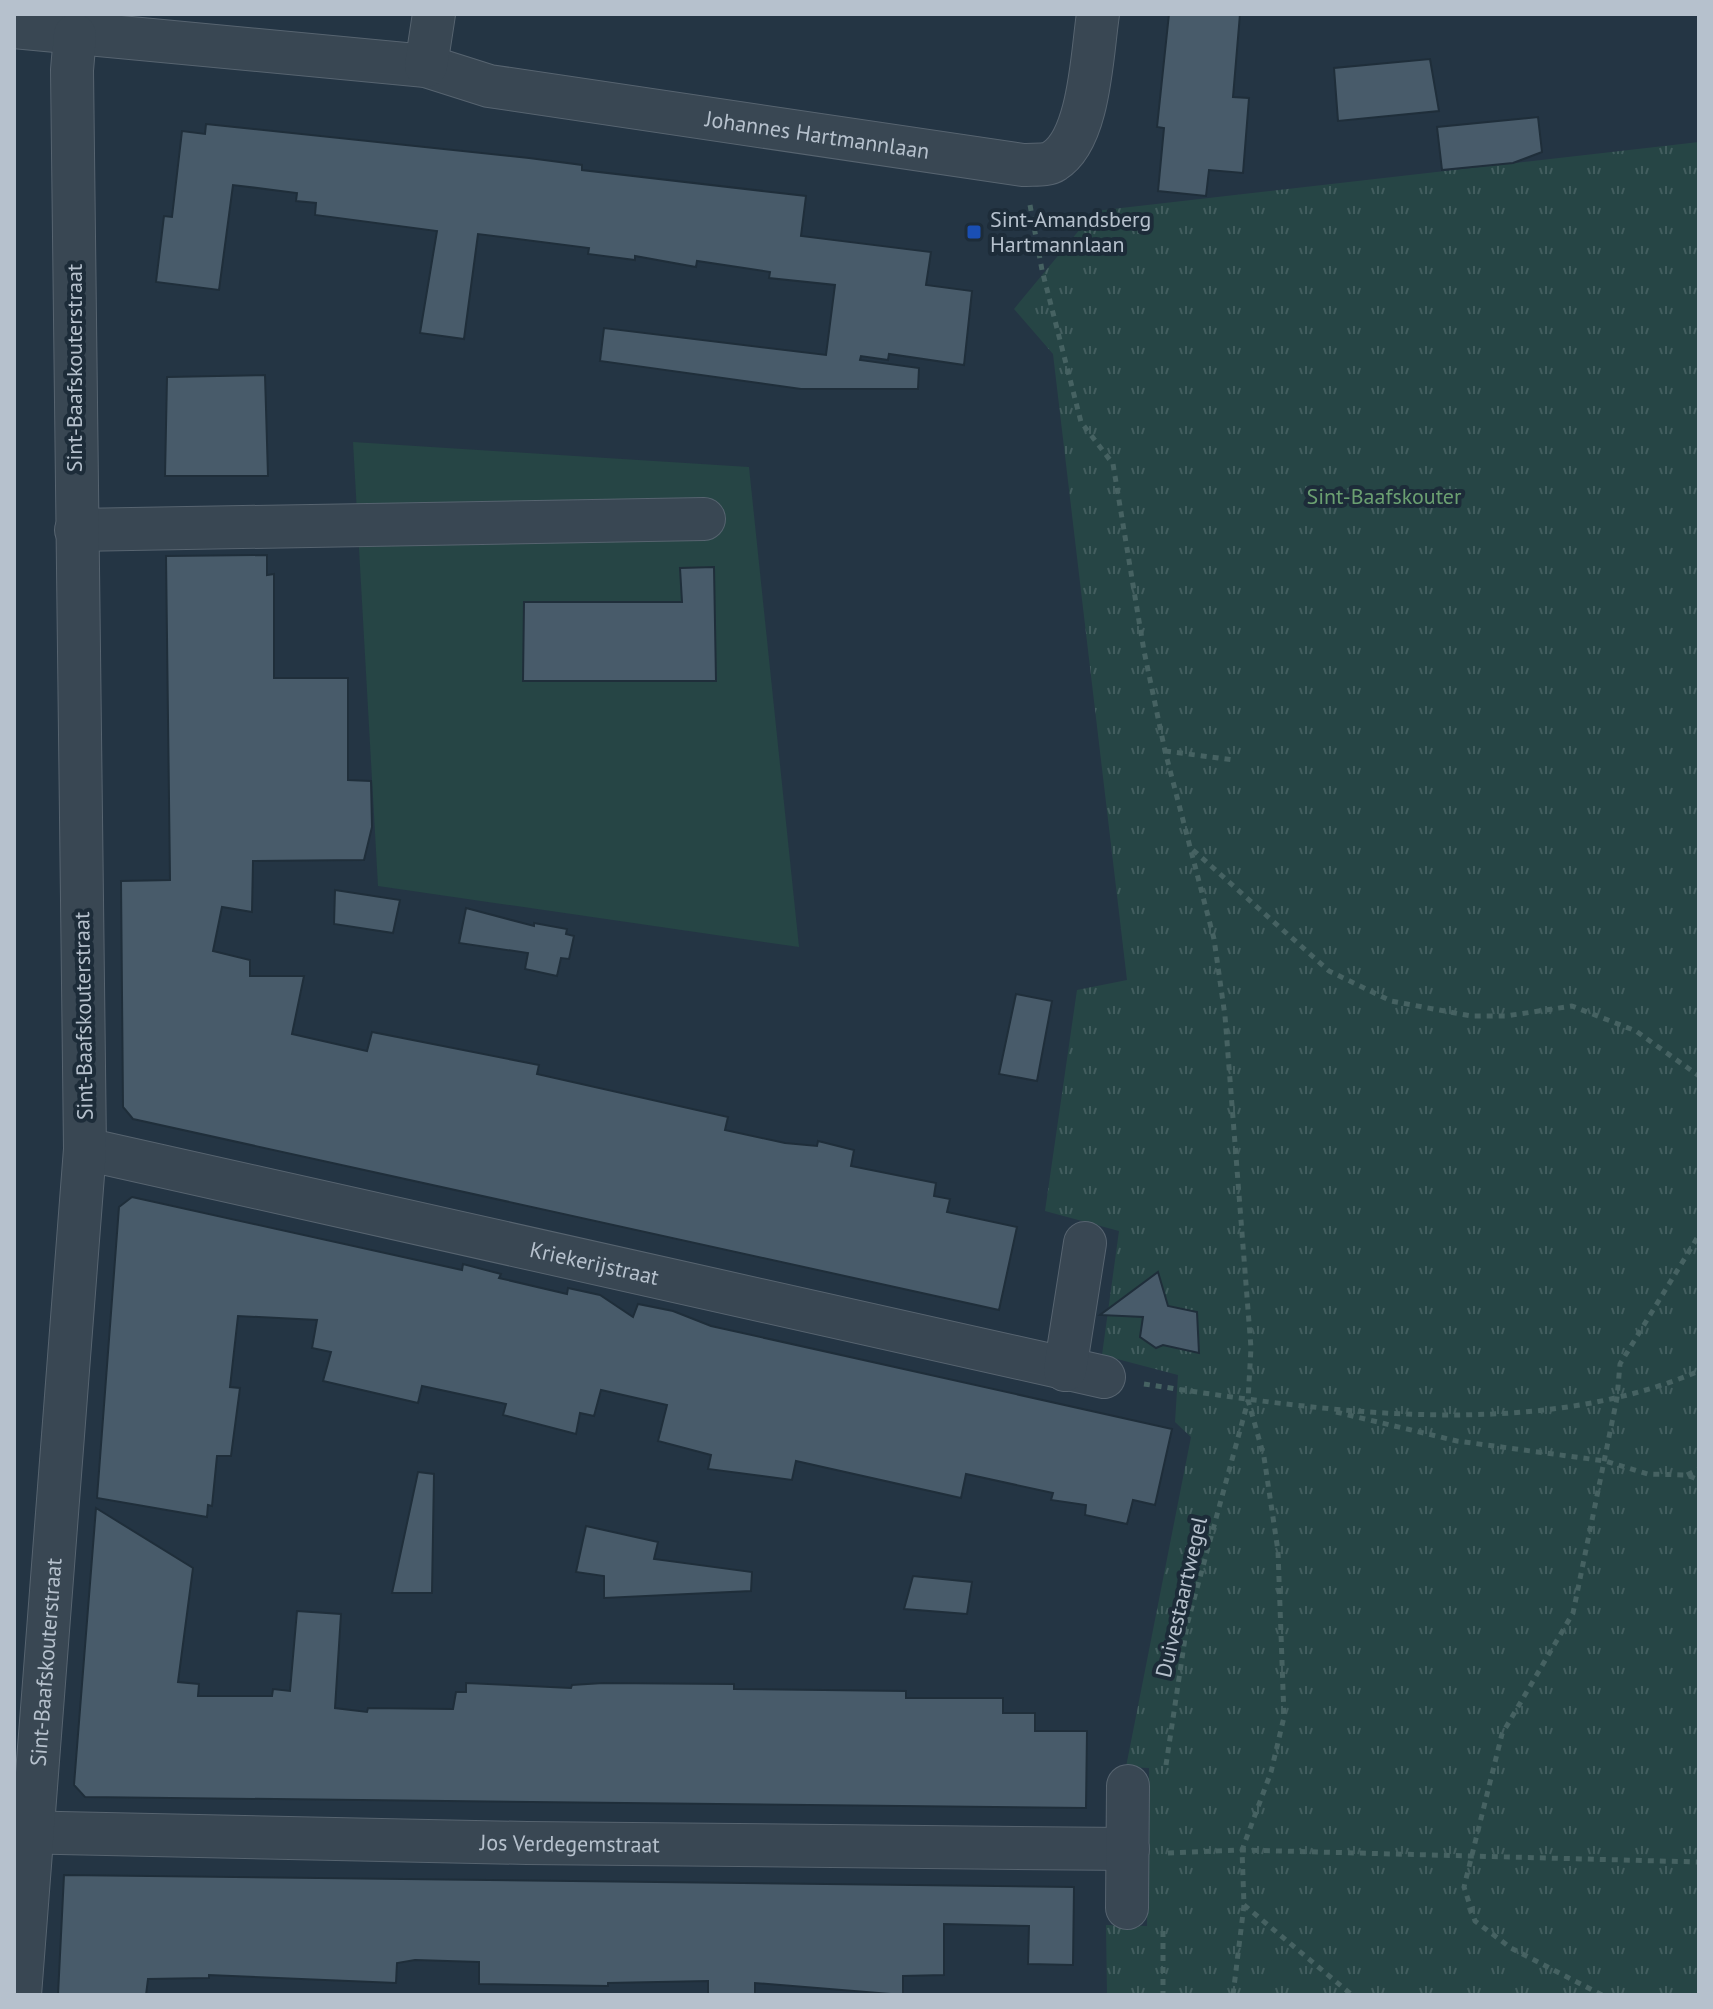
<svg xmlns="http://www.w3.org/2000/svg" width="1713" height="2009" font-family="'PT Sans',sans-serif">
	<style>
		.grass { fill: #264545 }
		.park { fill: url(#park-tufts) }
		.building { fill: #485b6a; stroke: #1f2e3a; stroke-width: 2 }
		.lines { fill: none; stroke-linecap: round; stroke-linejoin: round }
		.minor-casing { stroke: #576470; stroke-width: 44 }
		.path { stroke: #466262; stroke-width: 5; stroke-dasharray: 6 6; stroke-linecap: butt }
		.minor { stroke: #394753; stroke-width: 42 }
		.transit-dot { fill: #1a4fb4; stroke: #1d2c39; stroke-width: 3 }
		.labels { text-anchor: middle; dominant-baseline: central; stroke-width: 8; stroke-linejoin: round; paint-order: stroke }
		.street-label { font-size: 22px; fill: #b6c1cd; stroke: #1d2c39 }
		.poi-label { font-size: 22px; fill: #b6c1cd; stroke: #1d2c39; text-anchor: start }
		.park-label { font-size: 22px; fill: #6ba071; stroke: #1d2c39 }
	</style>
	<defs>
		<pattern id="park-tufts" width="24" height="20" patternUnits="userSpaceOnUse" patternTransform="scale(2)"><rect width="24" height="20" fill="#264545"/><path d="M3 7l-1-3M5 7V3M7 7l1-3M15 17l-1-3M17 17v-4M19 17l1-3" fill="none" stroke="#435e5f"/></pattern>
	</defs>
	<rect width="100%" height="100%" fill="#243544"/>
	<!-- grass -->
	<path class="grass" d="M 353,442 L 749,467 L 799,947 L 378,886 Z"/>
	<!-- park -->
	<path class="park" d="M 1699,142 L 1699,1995 L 1107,1995 L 1106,1925 L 1147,1926 L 1149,1768 L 1126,1767 L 1191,1437 L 1175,1422 L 1178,1375 L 1102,1355 L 1119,1231 L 1045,1211 L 1077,990 L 1127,980 L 1053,354 L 1014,309 L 1095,211 Z"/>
	<!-- building -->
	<g class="building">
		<path d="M 1169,14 L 1240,14 L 1233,97 L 1249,98 L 1243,173 L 1209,170 L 1206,196 L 1158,191 L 1164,128 L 1157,127 Z"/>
		<path d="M 1430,59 L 1439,111 L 1338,121 L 1334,68 Z"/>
		<path d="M 1538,117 L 1542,152 L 1513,163 L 1442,170 L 1437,127 Z"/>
		<path d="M 206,124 L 529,158 L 582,165 L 582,170 L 806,196 L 801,236 L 931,252 L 926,285 L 972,291 L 964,365 L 889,354 L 888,360 L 861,356 L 860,360 L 919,368 L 918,389 L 801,389 L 600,361 L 604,328 L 826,355 L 835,285 L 769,278 L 770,272 L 697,261 L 696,267 L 635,256 L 635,260 L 588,254 L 589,248 L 478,234 L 464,339 L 420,333 L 437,231 L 315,215 L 316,203 L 296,201 L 297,193 L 233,185 L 219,290 L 156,282 L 164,216 L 172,217 L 182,131 L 205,134 Z"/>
		<path d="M 265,375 L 268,476 L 165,476 L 167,377 Z"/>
		<path d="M 267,555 L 267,575 L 274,574 L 274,678 L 348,678 L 348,780 L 371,781 L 372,827 L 364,860 L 253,861 L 252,912 L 222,907 L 213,951 L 250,960 L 250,976 L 304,976 L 292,1034 L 367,1051 L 372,1032 L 539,1065 L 537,1074 L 728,1117 L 725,1130 L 785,1143 L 817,1146 L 818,1141 L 854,1150 L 851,1166 L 936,1183 L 934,1196 L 950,1199 L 947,1212 L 1017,1227 L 999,1310 L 133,1119 L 123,1107 L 121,881 L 170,880 L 166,556 Z"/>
		<path d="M 714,567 L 716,681 L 523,681 L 524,602 L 682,602 L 680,568 Z"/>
		<path d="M 335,890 L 400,900 L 393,933 L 334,924 Z"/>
		<path d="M 466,908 L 534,926 L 534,923 L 567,929 L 566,934 L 574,936 L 569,959 L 561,958 L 557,976 L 525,969 L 528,953 L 459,943 Z"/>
		<path d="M 1016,994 L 1052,1001 L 1037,1081 L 999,1074 Z"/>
		<path d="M 132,1197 L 462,1270 L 463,1264 L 501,1274 L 499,1278 L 567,1294 L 568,1288 L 600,1295 L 633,1317 L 638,1304 L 673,1311 L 711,1326 L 1172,1429 L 1155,1505 L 1133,1500 L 1127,1524 L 1085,1515 L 1086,1505 L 1051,1500 L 1053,1493 L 966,1474 L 961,1498 L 796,1461 L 792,1480 L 708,1469 L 711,1455 L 658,1441 L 667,1405 L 601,1390 L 594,1416 L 580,1413 L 576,1434 L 503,1415 L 506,1404 L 422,1386 L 418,1403 L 323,1381 L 331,1352 L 312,1348 L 317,1320 L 238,1316 L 230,1387 L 240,1388 L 231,1456 L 217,1456 L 212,1506 L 208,1505 L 207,1517 L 97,1498 L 119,1207 Z"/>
		<path d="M 1158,1272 L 1168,1306 L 1197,1312 L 1199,1353 L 1163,1345 L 1156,1348 L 1140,1337 L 1143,1317 L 1100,1315 Z"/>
		<path d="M 418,1472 L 434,1474 L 432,1593 L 392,1593 Z"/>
		<path d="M 96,1508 L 193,1568 L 178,1682 L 199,1684 L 198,1696 L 272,1696 L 273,1689 L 290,1691 L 297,1611 L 341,1614 L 335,1708 L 367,1712 L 368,1708 L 453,1709 L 456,1692 L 466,1692 L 466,1683 L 571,1688 L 572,1685 L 603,1683 L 734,1684 L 734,1689 L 906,1691 L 906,1698 L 1003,1698 L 1003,1713 L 1035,1713 L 1035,1731 L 1087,1731 L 1086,1808 L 85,1797 L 74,1785 Z"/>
		<path d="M 586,1526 L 658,1542 L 654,1559 L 752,1572 L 751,1591 L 604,1598 L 604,1576 L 576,1572 Z"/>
		<path d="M 913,1576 L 972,1582 L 967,1614 L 904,1609 Z"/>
		<path d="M 64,1875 L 1074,1887 L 1073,1965 L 1028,1964 L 1029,1926 L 944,1924 L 944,1975 L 903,1976 L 903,1995 L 755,1983 L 755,1995 L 708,1995 L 708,1981 L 608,1983 L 608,1986 L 479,1984 L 479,1962 L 415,1960 L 397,1963 L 396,1983 L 209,1975 L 209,1978 L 148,1979 L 146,1995 L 58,1995 Z"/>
	</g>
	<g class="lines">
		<defs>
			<g id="minor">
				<path id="s1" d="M 14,27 L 426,66 L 489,86 L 1023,165 C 1033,164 1047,166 1054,161 C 1090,139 1092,53 1098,14"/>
				<path d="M 426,66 L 434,14"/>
				<path d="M 76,530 L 704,519"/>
				<path id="s2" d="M 85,1149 L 1104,1377"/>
				<path d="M 1065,1370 L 1085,1243"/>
				<path id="s3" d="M 14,1832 L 527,1843 L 1128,1849"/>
				<path d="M 1127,1908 L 1128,1786"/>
				<path id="s4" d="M 20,1995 L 85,1149 L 72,70 L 75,35"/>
			</g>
		</defs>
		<!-- minor casing -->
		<use href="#minor" class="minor-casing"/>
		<!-- path -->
		<g class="path">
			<path d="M 1030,205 L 1042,270 L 1081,422 L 1113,464 L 1144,651 L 1165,751 L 1214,939 L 1225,1016 L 1251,1348 L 1248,1400 L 1264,1457 L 1278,1551 L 1284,1717 L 1271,1772 L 1242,1850 L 1244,1905 L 1233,1995"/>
			<path d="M 1165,751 L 1234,760"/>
			<path d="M 1193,850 L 1329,971 L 1391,1001 L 1471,1016 L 1506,1016 L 1572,1006 L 1636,1031 L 1699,1076"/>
			<path d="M 1144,1384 C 1321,1411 1530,1443 1699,1371"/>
			<path d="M 1336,1412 L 1457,1441 L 1605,1461 L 1648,1474 L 1687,1475 L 1699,1480"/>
			<path d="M 1687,1475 L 1699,1469"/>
			<path d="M 1166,1765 L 1187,1625 L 1248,1401"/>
			<path d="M 1168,1853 L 1242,1850 L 1699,1862"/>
			<path d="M 1244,1905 L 1352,1995"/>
			<path d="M 1163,1931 L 1163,1995"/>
			<path d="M 1602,1995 L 1511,1948 L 1475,1921 L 1464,1887 L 1502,1734 L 1573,1613 L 1617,1398 L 1620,1364 L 1699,1235"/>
		</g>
		<!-- minor -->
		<use href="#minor" class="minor"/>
	</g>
	<!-- markers -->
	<rect class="transit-dot" x="966" y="224" width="16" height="16" rx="4"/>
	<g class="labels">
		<!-- street labels -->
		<g class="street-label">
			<text stroke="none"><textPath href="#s1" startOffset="812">Johannes Hartmannlaan</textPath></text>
			<text transform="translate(74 368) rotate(-90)">Sint-Baafskouterstraat</text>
			<text transform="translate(83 1016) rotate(-91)">Sint-Baafskouterstraat</text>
			<text stroke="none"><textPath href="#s2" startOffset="522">Kriekerijstraat</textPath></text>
			<text transform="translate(1181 1597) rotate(-77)">Duivestaartwegel</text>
			<text stroke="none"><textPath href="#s4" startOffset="334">Sint-Baafskouterstraat</textPath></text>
			<text stroke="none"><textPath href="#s3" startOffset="556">Jos Verdegemstraat</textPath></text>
		</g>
		<!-- poi labels -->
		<g class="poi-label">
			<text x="990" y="219">Sint-Amandsberg<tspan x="990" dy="25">Hartmannlaan</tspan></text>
		</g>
		<!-- park labels -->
		<g class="park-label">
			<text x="1384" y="496">Sint-Baafskouter</text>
		</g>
	</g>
	<!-- border -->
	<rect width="1713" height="2009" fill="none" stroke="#b6c1cd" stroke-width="32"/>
</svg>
